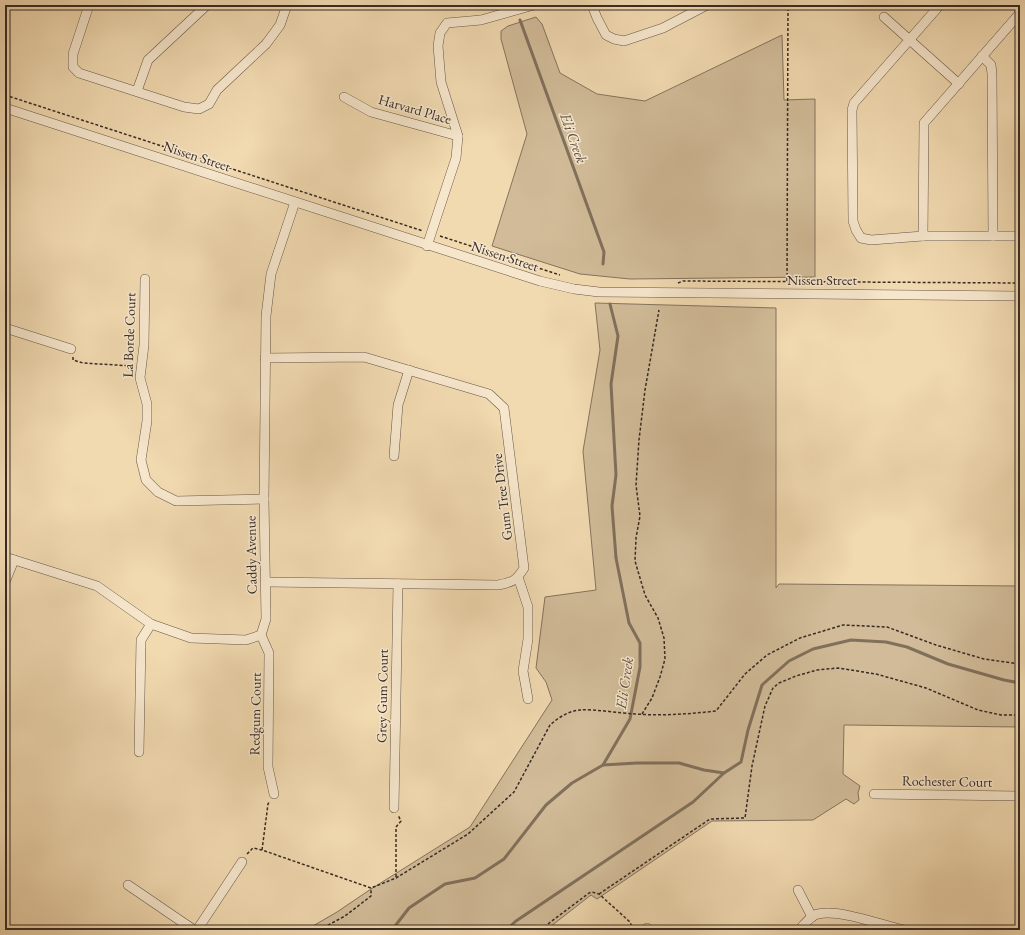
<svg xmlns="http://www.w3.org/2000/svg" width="1025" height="935" font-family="'EB Garamond',serif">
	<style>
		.green { fill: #d1bb98; stroke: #84735e }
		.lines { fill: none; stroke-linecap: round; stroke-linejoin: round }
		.stream { stroke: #81705c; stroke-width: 3 }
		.minor-casing { stroke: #665648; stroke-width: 10 }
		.path { stroke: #372b25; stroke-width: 1.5; stroke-dasharray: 3 2; stroke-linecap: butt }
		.minor { stroke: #f6e6cc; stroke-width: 9 }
		.labels { text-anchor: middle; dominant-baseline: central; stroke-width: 3; stroke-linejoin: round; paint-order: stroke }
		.street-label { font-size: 14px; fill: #372b25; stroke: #f6e6cc }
		.water-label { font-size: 15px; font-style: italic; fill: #5c4e41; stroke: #f6e6cc }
	</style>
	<rect width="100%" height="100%" fill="#f1d9b0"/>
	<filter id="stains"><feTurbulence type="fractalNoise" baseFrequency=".005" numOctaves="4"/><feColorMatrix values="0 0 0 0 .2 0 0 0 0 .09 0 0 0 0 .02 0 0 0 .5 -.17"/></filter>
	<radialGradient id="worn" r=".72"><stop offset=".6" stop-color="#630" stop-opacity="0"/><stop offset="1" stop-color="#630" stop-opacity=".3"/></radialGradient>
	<!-- green -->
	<g class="green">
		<path d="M 536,17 L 542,24 L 560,73 L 597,94 L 645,101 L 782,35 L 784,100 L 815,99 L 815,277 L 630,279 L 580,274 L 492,246 L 527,134 L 501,39 L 501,31 L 508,26 Z"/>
		<path d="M 595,303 L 776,308 L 776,588 L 779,584 L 1020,586 L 1020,727 L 844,725 L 843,774 L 860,786 L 858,793 L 859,800 L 854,804 L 846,799 L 813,820 L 712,821 L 597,899 L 591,895 L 546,930 L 306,930 L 337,912 L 371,889 L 470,827 L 552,700 L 546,682 L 536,668 L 545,597 L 596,590 L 583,451 L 600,350 Z"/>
	</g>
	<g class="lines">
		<!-- stream -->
		<g class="stream">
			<path d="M 520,20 L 604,252 L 603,264"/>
			<path d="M 603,765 L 637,763 L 679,763 L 704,770 L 724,773 L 741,762 L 748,730 L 762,685 L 789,661 L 813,649 L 851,640 L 886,642 L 907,647 L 948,664 L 1004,680 L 1020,683"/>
			<path d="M 392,930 L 409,908 L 445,884 L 475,878 L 504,859 L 546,805 L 572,783 L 603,765 L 630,719 L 640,667 L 640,643 L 629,623 L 616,558 L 612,506 L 616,475 L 611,384 L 618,336 L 610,304"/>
			<path d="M 506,930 L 516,921 L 693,802 L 724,773"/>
		</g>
		<defs>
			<g id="minor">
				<path d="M 89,5 L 73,54 L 73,67 L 79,73 L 184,107 L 199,109 L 209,104 L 217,90 L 266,44 L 280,25 L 287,5"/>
				<path d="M 592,5 L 597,18 L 606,35 L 614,39 L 624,41 L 663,28 L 707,5"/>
				<path d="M 940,5 L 854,103 L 852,110 L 853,221 L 856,230 L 861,238 L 871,240 L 923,236 L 1020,236"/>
				<path d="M 884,17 L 959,84"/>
				<path d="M 982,56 L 991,65 L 992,74 L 993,236"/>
				<path d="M 137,91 L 148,60 L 207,5"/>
				<path d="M 344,97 L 371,112 L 458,136"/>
				<path d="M 5,108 L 540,281 L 574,289 L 599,292 L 1020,296"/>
				<path d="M 923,236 L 924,123 L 1020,13"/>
				<path d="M 427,246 L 456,158 L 458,136 L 441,82 L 438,46 L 440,33 L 447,23 L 481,20 L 534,5"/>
				<path d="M 145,279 L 144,345 L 140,378 L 147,404 L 147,421 L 141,460 L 146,480 L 158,492 L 176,501 L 264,499"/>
				<path d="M 5,328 L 71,349"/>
				<path d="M 265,358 L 364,357 L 489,394 L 504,408 L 524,568 C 516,581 513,582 498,585 L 266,582"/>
				<path d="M 394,456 L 398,405 L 409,370"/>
				<path d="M 5,557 L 97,586 L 151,624 L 191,638 L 246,640 L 261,635 L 266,619 L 264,499 L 266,316 L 271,274 L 295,202"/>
				<path d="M 518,577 L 528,607 L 528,639 L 523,671 L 528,699"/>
				<path d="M 5,582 L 14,560"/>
				<path d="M 261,635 L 269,653 L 268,767 L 274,794"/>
				<path d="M 139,752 L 141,640 L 151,624"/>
				<path d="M 874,794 L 1020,796"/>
				<path d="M 394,808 L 398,584"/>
				<path d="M 128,885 L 194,930"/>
				<path d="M 798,890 L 812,917"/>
				<path d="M 197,930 L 242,862"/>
				<path d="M 647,930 L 647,928"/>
				<path d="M 799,930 C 804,925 811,915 818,914 C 840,909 881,925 904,930"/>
				<path d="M 1018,930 L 1020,929"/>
			</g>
		</defs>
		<!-- minor casing -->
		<use href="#minor" class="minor-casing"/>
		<!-- path -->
		<g class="path">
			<path d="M 5,95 L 423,231"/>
			<path d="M 440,236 L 560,275"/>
			<path d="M 787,281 L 788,5"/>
			<path d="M 678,283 L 683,281 L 1020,283"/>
			<path d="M 73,357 L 73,360 L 83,363 L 132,366"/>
			<path d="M 642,714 L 652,698 L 660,677 L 665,659 L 664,638 L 658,618 L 645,595 L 635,561 L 636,538 L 640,516 L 636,485 L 639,440 L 645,390 L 659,310"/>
			<path d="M 262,850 L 268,804 L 270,801"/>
			<path d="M 247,854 L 253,848 L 262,850 L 371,888 L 396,878 L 468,834 L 514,792 L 550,725 C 558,718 568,711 580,710 C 595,709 619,713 635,714 C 663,716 689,714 716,711 L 745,674 L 767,655 L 800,638 L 843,625 L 887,627 L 936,645 L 984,659 L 1020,664"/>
			<path d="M 396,877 L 396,827 L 401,821 L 398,815"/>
			<path d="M 599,894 L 710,819 L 745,818 L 752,766 L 765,706 L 773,688 L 779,683 L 796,676 L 817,670 L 838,668 L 876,674 L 926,688 L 978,710 L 1001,715 L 1020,715"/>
			<path d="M 319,930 L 345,916 L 371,896 L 371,888"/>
			<path d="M 540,930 L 589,893 L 592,892 L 599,894 L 630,922 L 632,927 L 637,927"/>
		</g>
		<!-- minor -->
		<use href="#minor" class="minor"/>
	</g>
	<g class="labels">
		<!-- street labels -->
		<g class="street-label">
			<text transform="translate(415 109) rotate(16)">Harvard Place</text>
			<text transform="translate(197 156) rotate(18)">Nissen Street</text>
			<text transform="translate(505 256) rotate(18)">Nissen Street</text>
			<text x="822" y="280">Nissen Street</text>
			<text transform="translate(129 335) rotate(-88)">La Borde Court</text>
			<text transform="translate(502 497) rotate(-97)">Gum Tree Drive</text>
			<text transform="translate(251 555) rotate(-91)">Caddy Avenue</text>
			<text transform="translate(382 696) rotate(-89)">Grey Gum Court</text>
			<text transform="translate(255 714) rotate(-89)">Redgum Court</text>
			<text transform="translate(947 781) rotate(1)">Rochester Court</text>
		</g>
		<!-- water labels -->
		<g class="water-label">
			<text transform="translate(574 138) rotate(70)">Eli Creek</text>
			<text transform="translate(624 683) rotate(-82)">Eli Creek</text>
		</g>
	</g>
	<!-- margin -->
	<rect width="1025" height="935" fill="none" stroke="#f1d9b0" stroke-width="20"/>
	<rect x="6" y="6" width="1013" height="923" fill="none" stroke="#372b25" stroke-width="2"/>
	<rect x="10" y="10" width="1005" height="915" fill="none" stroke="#372b25"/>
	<rect width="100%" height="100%" filter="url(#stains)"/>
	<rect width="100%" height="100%" fill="url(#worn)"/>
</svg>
